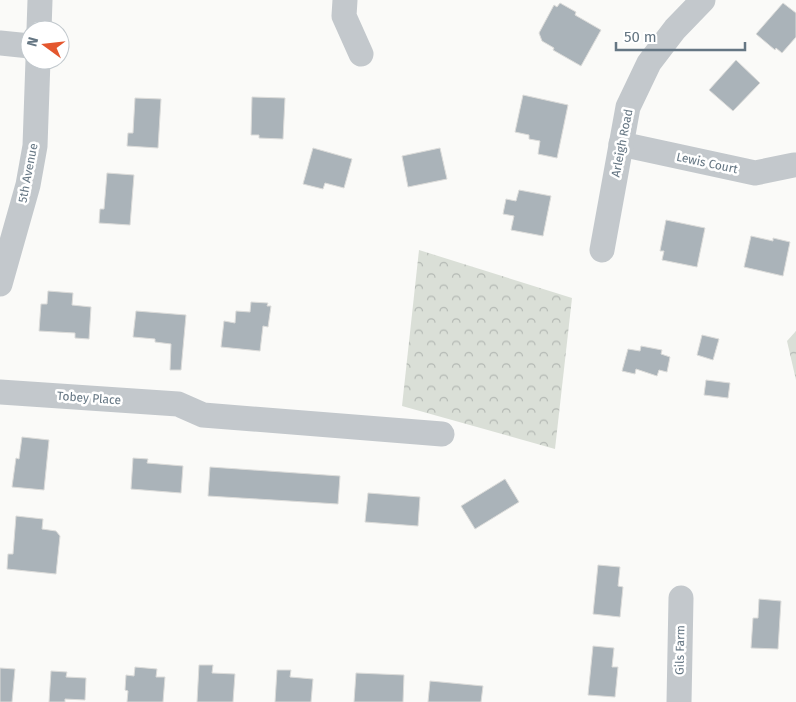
<svg xmlns="http://www.w3.org/2000/svg" width="796" height="702" font-family="'Fira Sans',sans-serif">
	<style>
		.forest { fill: url(#forest-crowns) }
		.building { fill: #aab3b9; stroke: #dcdcda }
		.lines { fill: none; stroke-linecap: round; stroke-linejoin: round }
		.minor { stroke: #c3c8cc; stroke-width: 25 }
		.labels { text-anchor: middle; dominant-baseline: central; stroke-width: 5; stroke-linejoin: round; paint-order: stroke }
		.street-label { font-size: 12px; fill: #657683; stroke: #fff }
	</style>
	<defs>
		<pattern id="forest-crowns" width="20" height="18" patternUnits="userSpaceOnUse" patternTransform="scale(1.25)"><rect width="20" height="18" fill="#dadfd7"/><path d="M2 6a3 3 0 1 1 6 0M12 15a3 3 0 1 1 6 0" fill="none" stroke="#b4b9b4"/></pattern>
	</defs>
	<rect width="100%" height="100%" fill="#fafaf8"/>
	<!-- forest -->
	<g class="forest">
		<path d="M 419,250 L 572,298 L 555,449 L 402,406 Z"/>
		<path d="M 796,331 L 796,380 L 787,341 Z"/>
	</g>
	<!-- building -->
	<g class="building">
		<path d="M 560,3 L 576,12 L 575,15 L 601,30 L 581,66 L 553,50 L 554,48 L 542,41 L 539,33 L 554,5 L 557,7 Z"/>
		<path d="M 783,3 L 796,13 L 796,37 L 782,53 L 776,48 L 775,50 L 756,34 Z"/>
		<path d="M 736,60 L 760,83 L 733,111 L 709,90 Z"/>
		<path d="M 523,95 L 568,105 L 557,158 L 538,154 L 540,141 L 529,139 L 529,135 L 515,132 Z"/>
		<path d="M 252,97 L 285,98 L 283,139 L 259,138 L 259,135 L 251,135 Z"/>
		<path d="M 135,98 L 161,99 L 158,148 L 127,146 L 128,133 L 133,133 Z"/>
		<path d="M 313,148 L 352,159 L 344,188 L 325,183 L 323,189 L 303,184 Z"/>
		<path d="M 440,148 L 447,179 L 408,187 L 402,156 Z"/>
		<path d="M 107,173 L 134,175 L 130,225 L 99,223 L 100,209 L 104,209 Z"/>
		<path d="M 519,190 L 551,196 L 543,236 L 511,230 L 514,216 L 503,214 L 506,199 L 516,201 Z"/>
		<path d="M 666,220 L 705,228 L 697,267 L 662,260 L 664,251 L 660,251 Z"/>
		<path d="M 751,236 L 773,241 L 773,238 L 790,242 L 783,276 L 744,267 Z"/>
		<path d="M 48,291 L 73,293 L 72,305 L 91,307 L 89,339 L 75,338 L 75,333 L 39,331 L 41,304 L 47,304 Z"/>
		<path d="M 251,302 L 268,303 L 267,306 L 271,306 L 268,327 L 263,326 L 260,351 L 221,347 L 224,321 L 235,323 L 236,311 L 250,312 Z"/>
		<path d="M 136,311 L 186,315 L 181,370 L 170,370 L 171,344 L 155,342 L 155,339 L 133,337 Z"/>
		<path d="M 702,335 L 719,339 L 713,360 L 697,355 Z"/>
		<path d="M 641,346 L 662,350 L 661,354 L 670,357 L 667,372 L 659,370 L 657,376 L 636,369 L 635,374 L 622,371 L 628,349 L 640,351 Z"/>
		<path d="M 706,380 L 730,383 L 728,398 L 704,395 Z"/>
		<path d="M 22,437 L 49,440 L 44,490 L 12,487 L 16,458 L 19,459 Z"/>
		<path d="M 133,458 L 148,459 L 147,463 L 183,466 L 181,493 L 131,489 Z"/>
		<path d="M 210,467 L 340,476 L 338,504 L 208,496 Z"/>
		<path d="M 505,479 L 519,502 L 475,529 L 461,506 Z"/>
		<path d="M 368,493 L 420,497 L 418,526 L 365,522 Z"/>
		<path d="M 16,516 L 43,519 L 42,529 L 56,531 L 60,536 L 56,574 L 7,569 L 8,554 L 13,554 Z"/>
		<path d="M 598,565 L 620,567 L 618,586 L 623,587 L 620,617 L 593,614 Z"/>
		<path d="M 759,599 L 781,601 L 778,649 L 751,648 L 753,618 L 758,618 Z"/>
		<path d="M 593,646 L 614,648 L 612,667 L 618,667 L 615,697 L 588,695 Z"/>
		<path d="M 199,665 L 213,665 L 212,673 L 235,674 L 233,702 L 197,702 Z"/>
		<path d="M 135,667 L 157,669 L 156,677 L 165,677 L 163,702 L 127,702 L 128,691 L 125,690 L 126,675 L 134,676 Z"/>
		<path d="M 0,668 L 15,669 L 12,702 L 0,702 Z"/>
		<path d="M 277,670 L 291,670 L 290,677 L 313,679 L 311,702 L 275,702 Z"/>
		<path d="M 51,671 L 67,672 L 66,677 L 86,678 L 85,700 L 65,699 L 65,702 L 49,702 Z"/>
		<path d="M 356,673 L 404,675 L 403,702 L 354,702 Z"/>
		<path d="M 430,681 L 483,686 L 481,702 L 428,702 Z"/>
	</g>
	<g class="lines">
		<!-- minor -->
		<g class="minor">
			<path d="M 345,0 L 344,16 L 361,54"/>
			<path d="M 39,30 L 40,0"/>
			<path d="M 0,43 L 30,46"/>
			<path d="M 621,144 L 755,173 L 794,165"/>
			<path d="M 602,250 L 628,107 L 649,63 L 675,29 L 703,0"/>
			<path d="M 0,284 L 28,185 L 35,146 L 38,60"/>
			<path d="M 0,392 L 178,404 L 203,415 L 442,434"/>
			<path d="M 679,702 L 681,598"/>
		</g>
	</g>
	<g class="labels">
		<!-- street labels -->
		<g class="street-label">
			<text transform="translate(622 143) rotate(-79)">Arleigh Road</text>
			<text transform="translate(707 163) rotate(12)">Lewis Court</text>
			<text transform="translate(28 173) rotate(-79)">5th Avenue</text>
			<text transform="translate(89 398) rotate(4)">Tobey Place</text>
			<text transform="translate(680 650) rotate(-89)">Gils Farm</text>
		</g>
	</g>
	<!-- north arrow -->
	<g transform="translate(45 45) rotate(285)"><circle r="24" fill="#ffffff" stroke="#c1c8cd"/>
	<path d="M0-4L9 19L0 12L-9 19Z" fill="#e4572e"/>
	<text y="-8" font-size="14" font-weight="bold" text-anchor="middle" fill="#657683">N</text>
	</g>
	<!-- scale -->
	<path d="M616 42v8h129v-8" fill="none" stroke="#657683" stroke-width="2.5"/>
	<text x="624" y="42" font-size="15" fill="#657683" stroke="#ffffff" stroke-width="4" paint-order="stroke">50 m</text>
</svg>
